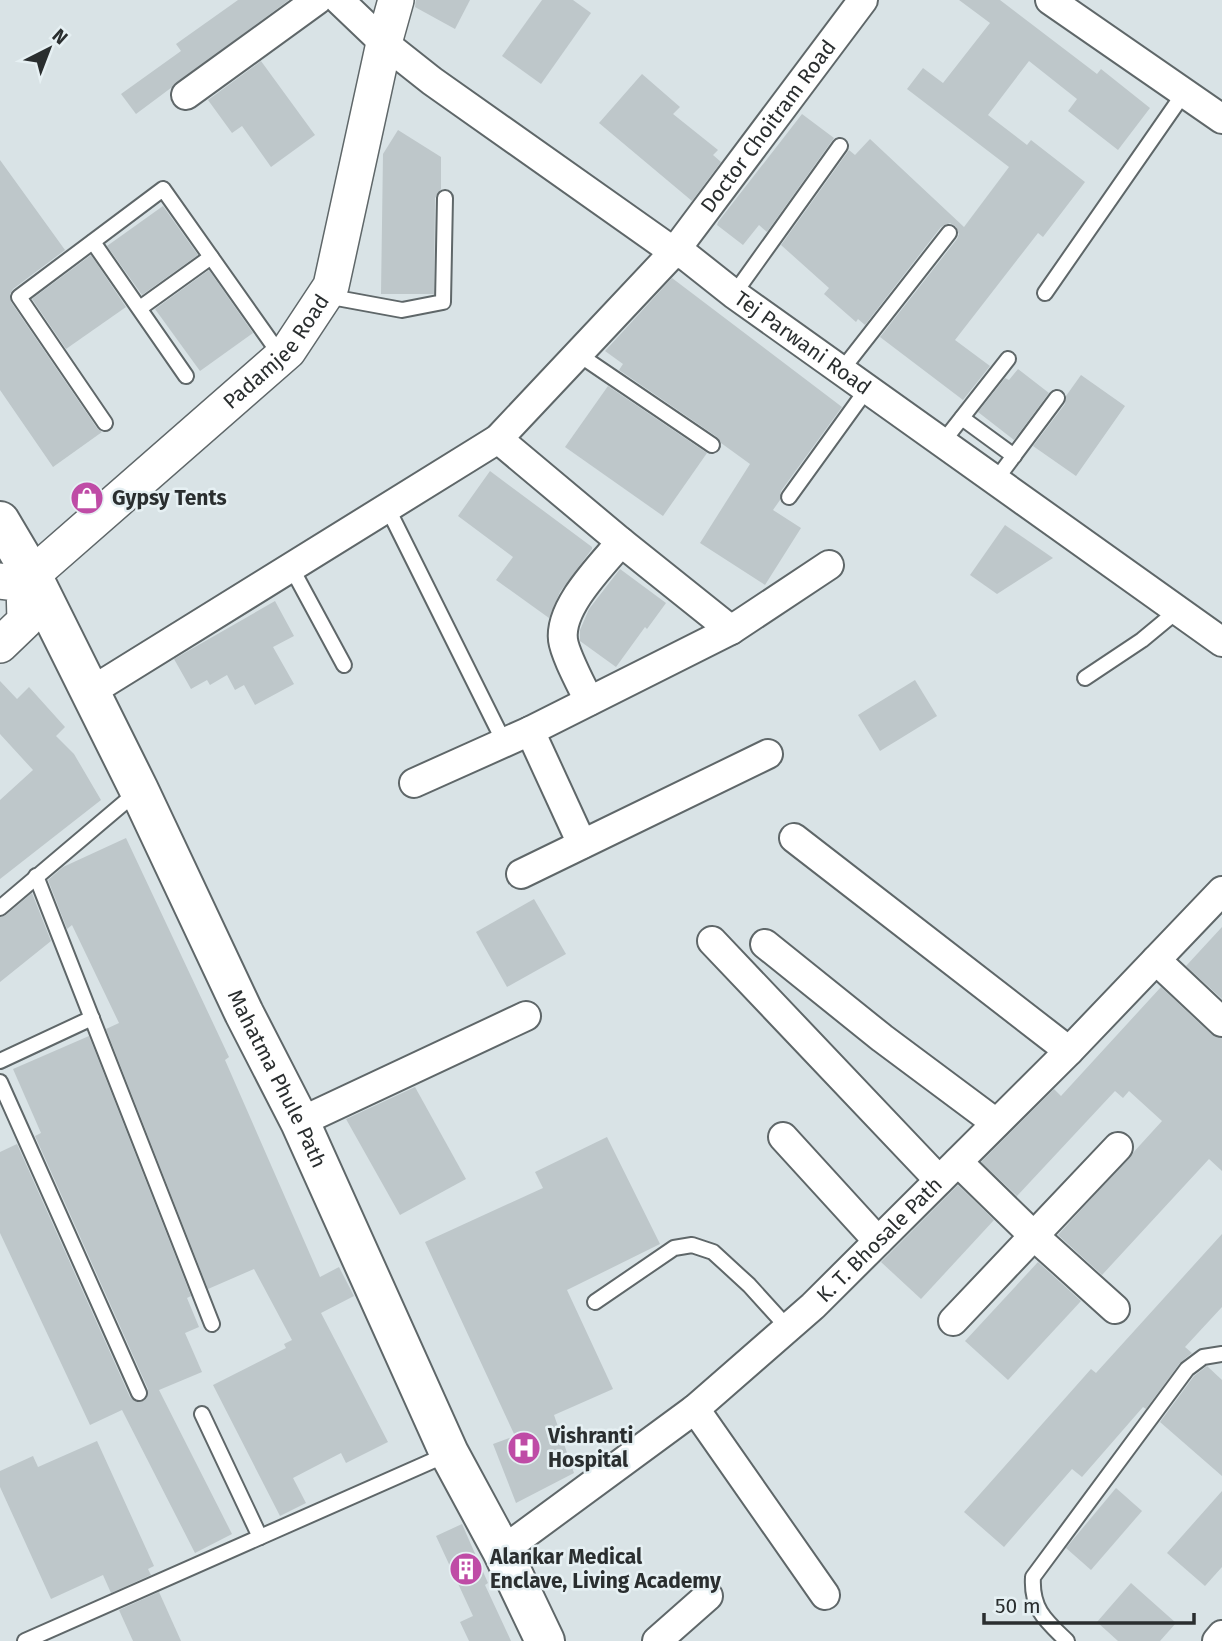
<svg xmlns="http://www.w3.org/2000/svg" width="1222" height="1641" font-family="'Fira Sans',sans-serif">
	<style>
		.building { fill: #bec7ca }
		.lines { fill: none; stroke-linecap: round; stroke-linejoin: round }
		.service-casing { stroke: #5f6769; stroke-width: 18 }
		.minor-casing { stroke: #5f6769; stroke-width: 32 }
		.tertiary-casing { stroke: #5f6769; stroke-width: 38 }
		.secondary-casing { stroke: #5f6769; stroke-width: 42 }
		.service { stroke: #fff; stroke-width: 14 }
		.minor { stroke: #fff; stroke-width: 28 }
		.tertiary { stroke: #fff; stroke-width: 35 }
		.secondary { stroke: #fff; stroke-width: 38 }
		.labels { text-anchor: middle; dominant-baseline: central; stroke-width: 5; stroke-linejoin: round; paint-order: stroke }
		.street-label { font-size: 21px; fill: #2a2e2f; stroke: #e6f0f3 }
		.poi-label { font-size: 21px; font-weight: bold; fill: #2a2e2f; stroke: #e6f0f3; text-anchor: start }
	</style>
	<rect width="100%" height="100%" fill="#d9e3e6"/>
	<!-- building -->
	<g class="building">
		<path d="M 238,0 L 289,0 L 136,114 L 121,94 L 181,51 L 176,44 Z"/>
		<path d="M 416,0 L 470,0 L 455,29 L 415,7 Z"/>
		<path d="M 542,0 L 573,0 L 591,13 L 541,84 L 502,56 Z"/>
		<path d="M 959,0 L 1000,0 L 1097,74 L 1101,69 L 1150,108 L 1118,150 L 1068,111 L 1077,99 L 1029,61 L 988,115 L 1027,145 L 1031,140 L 1085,182 L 1043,237 L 1038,233 L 955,340 L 990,366 L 963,400 L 880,337 L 957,239 L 959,234 L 955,226 L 950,223 L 941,227 L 865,325 L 858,319 L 856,322 L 824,294 L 829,288 L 781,245 L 849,150 L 855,155 L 870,139 L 964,227 L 1009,167 L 907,89 L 923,68 L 943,83 L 990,23 Z"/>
		<path d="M 261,61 L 315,135 L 271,167 L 242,126 L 232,133 L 208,100 Z"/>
		<path d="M 642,74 L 680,107 L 673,114 L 718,150 L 713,155 L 721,162 L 692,201 L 599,123 Z"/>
		<path d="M 802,114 L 834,138 L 767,232 L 759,225 L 743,245 L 717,225 L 718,222 Z"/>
		<path d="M 398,130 L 441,157 L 441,189 L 435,198 L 434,294 L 381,294 L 383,154 Z"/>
		<path d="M 0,160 L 65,250 L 13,289 L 10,294 L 11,302 L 97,428 L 102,432 L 53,467 L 0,390 Z"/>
		<path d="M 163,206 L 198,255 L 142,295 L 107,246 Z"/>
		<path d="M 91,255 L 126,307 L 66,349 L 32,299 Z"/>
		<path d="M 209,270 L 253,333 L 200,371 L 155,309 Z"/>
		<path d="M 672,278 L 842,407 L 781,491 L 780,500 L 773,510 L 801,528 L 765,585 L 700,543 L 750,464 L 721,443 L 717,437 L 619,370 L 623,364 L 605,351 Z"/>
		<path d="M 1018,369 L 1049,393 L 1014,440 L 978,412 L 1005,378 L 1009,380 Z"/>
		<path d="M 1081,375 L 1125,406 L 1076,476 L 1033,446 L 1065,404 L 1066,396 Z"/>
		<path d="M 608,386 L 707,453 L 663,516 L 565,447 Z"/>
		<path d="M 490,471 L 592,547 L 592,549 L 560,592 L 549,618 L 496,580 L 513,557 L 458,516 Z"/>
		<path d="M 1005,525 L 1053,558 L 997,594 L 970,575 Z"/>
		<path d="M 620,569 L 666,603 L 647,629 L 645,627 L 616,667 L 580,641 L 580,630 L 589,609 Z"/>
		<path d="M 275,601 L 294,636 L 273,647 L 294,684 L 255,705 L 244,685 L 235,690 L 227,675 L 210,685 L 207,680 L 191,689 L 174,659 Z"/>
		<path d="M 915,680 L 937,716 L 880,751 L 858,715 Z"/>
		<path d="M 0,681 L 17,699 L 29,687 L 65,727 L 56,736 L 74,754 L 101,800 L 0,879 L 0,800 L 33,770 L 0,734 Z"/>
		<path d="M 126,838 L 229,1057 L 225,1060 L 320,1277 L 339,1267 L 354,1296 L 321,1313 L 388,1442 L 346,1463 L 341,1453 L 293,1478 L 306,1503 L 280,1516 L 213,1385 L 286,1348 L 284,1344 L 292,1340 L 254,1269 L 208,1289 L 106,1029 L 119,1023 L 72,925 L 67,929 L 48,880 L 63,867 Z"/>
		<path d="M 32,893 L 51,941 L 0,982 L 0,917 L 6,915 Z"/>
		<path d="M 534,899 L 566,954 L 507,987 L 476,932 Z"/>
		<path d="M 1222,927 L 1222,999 L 1186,966 Z"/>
		<path d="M 1161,987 L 1211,1034 L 1222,1038 L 1222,1171 L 1209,1159 L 1102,1275 L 1058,1235 L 1162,1121 L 1129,1091 L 1123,1098 L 1115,1091 L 1017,1196 L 981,1162 L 1054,1089 L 1061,1096 Z"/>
		<path d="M 89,1036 L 191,1296 L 187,1298 L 199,1327 L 185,1333 L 202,1372 L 159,1390 L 232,1534 L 195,1553 L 122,1410 L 90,1425 L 0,1233 L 0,1152 L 17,1144 L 130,1397 L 137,1402 L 146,1399 L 148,1389 L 35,1136 L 41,1133 L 13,1069 Z"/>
		<path d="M 415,1087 L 466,1179 L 400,1215 L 346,1119 Z"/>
		<path d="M 607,1137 L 660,1244 L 567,1290 L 613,1389 L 554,1415 L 574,1473 L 516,1503 L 493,1444 L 515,1436 L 425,1242 L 543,1188 L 535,1172 Z"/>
		<path d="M 958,1185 L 994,1220 L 921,1299 L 881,1262 Z"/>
		<path d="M 1222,1234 L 1222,1307 L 1185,1347 L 1192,1353 L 1180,1363 L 1146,1409 L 1143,1407 L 1082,1477 L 1072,1469 L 1004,1547 L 964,1512 L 1091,1369 L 1096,1373 Z"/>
		<path d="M 1038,1262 L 1081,1301 L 1008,1380 L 965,1341 Z"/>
		<path d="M 1207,1366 L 1222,1380 L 1222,1476 L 1160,1422 L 1194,1376 Z"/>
		<path d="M 97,1441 L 154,1566 L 148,1569 L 151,1575 L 111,1593 L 103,1575 L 51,1599 L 0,1487 L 0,1471 L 33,1456 L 38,1467 Z"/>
		<path d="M 1116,1488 L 1142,1511 L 1091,1570 L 1066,1548 Z"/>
		<path d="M 1222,1491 L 1222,1567 L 1205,1586 L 1167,1553 Z"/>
		<path d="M 462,1524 L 488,1583 L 485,1585 L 511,1641 L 469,1641 L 460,1622 L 473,1616 L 436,1536 Z"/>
		<path d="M 1131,1583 L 1176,1623 L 1160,1641 L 1118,1641 L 1097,1622 Z"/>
		<path d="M 159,1592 L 181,1641 L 133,1641 L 119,1610 Z"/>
	</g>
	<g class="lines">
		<defs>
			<g id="service">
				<path d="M 93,242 L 186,376"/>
				<path d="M 1045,293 L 1184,93"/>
				<path d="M 734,294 L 840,146"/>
				<path d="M 326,296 L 402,310 L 443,302 L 445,198"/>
				<path d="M 140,308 L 211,257"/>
				<path d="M 578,354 L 712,445"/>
				<path d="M 841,371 L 949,233"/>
				<path d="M 962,418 L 1014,456"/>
				<path d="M 105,423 L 19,297 L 163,189 L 281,356"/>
				<path d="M 942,443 L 1008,359"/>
				<path d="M 995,481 L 1057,398"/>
				<path d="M 789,497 L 867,389"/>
				<path d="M 387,507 L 504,742"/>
				<path d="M 291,567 L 344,665"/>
				<path d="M 1085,678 L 1142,640 L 1177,611"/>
				<path d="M 36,876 L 212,1324"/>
				<path d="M 0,908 L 138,791"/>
				<path d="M 0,1061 L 92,1018"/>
				<path d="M 0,1082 L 139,1393"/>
				<path d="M 595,1302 L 674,1248 L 692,1245 L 713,1252 L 749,1285 L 788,1328"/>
				<path d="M 202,1414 L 260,1537"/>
				<path d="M 25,1641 L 448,1454"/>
				<path d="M 1067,1641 C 1046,1621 1031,1609 1033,1577 L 1187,1369 L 1203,1357 L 1222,1354"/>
			</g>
			<g id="minor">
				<path id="s1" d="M 339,0 L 384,43 L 432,81 L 674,252 L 686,256 L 734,294 L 1222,642"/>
				<path d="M 1050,0 L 1222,119"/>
				<path d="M 186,95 L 317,0"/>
				<path d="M 498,439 L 621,542 L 731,630"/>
				<path id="s2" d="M 90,692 L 498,439 L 674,252 L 863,0"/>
				<path d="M 589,701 C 582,686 565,655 563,640 C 559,607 601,566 621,542"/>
				<path d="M 530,731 L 582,844"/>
				<path d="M 414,783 L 530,731 L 731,630 L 829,565"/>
				<path d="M 794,838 L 1069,1051"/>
				<path d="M 521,874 L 768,754"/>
				<path d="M 712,941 L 939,1180"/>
				<path d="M 765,944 L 882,1038 L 996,1123"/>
				<path d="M 1156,960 L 1222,1022"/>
				<path d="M 300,1122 L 526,1016"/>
				<path d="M 783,1137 L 878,1241"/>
				<path d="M 958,1162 L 1034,1236 L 1115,1309"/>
				<path d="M 953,1321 L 1118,1147"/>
				<path d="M 695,1409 L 825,1595"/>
				<path id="s3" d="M 502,1551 L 695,1409 L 813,1306 L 1069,1051 L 1222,891"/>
				<path d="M 657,1641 L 708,1596"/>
				<path d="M 1217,1641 L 1222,1635"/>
			</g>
			<g id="tertiary">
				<path id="s4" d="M 32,575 L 288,351 L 331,286 L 384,43 L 396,0"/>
				<path d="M 0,581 L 24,584 L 25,621 L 0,645"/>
			</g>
			<g id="secondary">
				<path id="s5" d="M 0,521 L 32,575 L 139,790 L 244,1013 L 300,1122 L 449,1453 L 502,1551 L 545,1641"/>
			</g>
		</defs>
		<!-- service casing -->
		<use href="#service" class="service-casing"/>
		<!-- minor casing -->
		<use href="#minor" class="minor-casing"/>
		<!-- tertiary casing -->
		<use href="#tertiary" class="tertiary-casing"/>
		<!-- secondary casing -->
		<use href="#secondary" class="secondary-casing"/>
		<!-- service -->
		<use href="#service" class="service"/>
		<!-- minor -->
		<use href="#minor" class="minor"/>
		<!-- tertiary -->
		<use href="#tertiary" class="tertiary"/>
		<!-- secondary -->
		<use href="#secondary" class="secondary"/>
	</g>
	<!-- icons -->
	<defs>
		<symbol id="shop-disc" viewBox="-11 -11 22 22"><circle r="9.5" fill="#bf4ca6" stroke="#e6f0f3"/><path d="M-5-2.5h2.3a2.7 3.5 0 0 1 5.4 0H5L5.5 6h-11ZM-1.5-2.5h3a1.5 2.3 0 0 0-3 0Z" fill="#fff"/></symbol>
		<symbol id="hospital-disc" viewBox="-11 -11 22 22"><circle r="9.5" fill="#bf4ca6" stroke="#e6f0f3"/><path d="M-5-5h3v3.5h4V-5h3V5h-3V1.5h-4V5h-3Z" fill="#fff"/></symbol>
		<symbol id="building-disc" viewBox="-11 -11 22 22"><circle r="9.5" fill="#bf4ca6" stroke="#e6f0f3"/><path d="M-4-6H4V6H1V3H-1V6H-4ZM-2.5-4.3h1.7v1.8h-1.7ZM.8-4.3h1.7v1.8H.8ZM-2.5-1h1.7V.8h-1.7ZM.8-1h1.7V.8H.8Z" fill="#fff"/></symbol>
	</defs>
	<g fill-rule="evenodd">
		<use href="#shop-disc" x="68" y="479" width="38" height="38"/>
		<use href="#hospital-disc" x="505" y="1429" width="38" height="38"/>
		<use href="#building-disc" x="447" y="1550" width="38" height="38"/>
	</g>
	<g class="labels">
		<!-- street labels -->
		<g class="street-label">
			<text stroke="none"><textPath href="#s2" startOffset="894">Doctor Choitram Road</textPath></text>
			<text stroke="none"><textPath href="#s1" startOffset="578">Tej Parwani Road</textPath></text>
			<text stroke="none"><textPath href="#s4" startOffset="332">Padamjee Road</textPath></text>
			<text stroke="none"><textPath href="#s5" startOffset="623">Mahatma Phule Path</textPath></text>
			<text stroke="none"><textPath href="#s3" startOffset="490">K. T. Bhosale Path</textPath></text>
		</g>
		<!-- poi labels -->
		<g class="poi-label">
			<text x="112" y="498">Gypsy Tents</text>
			<text x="548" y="1436">Vishranti<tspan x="548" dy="24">Hospital</tspan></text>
			<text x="490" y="1557">Alankar Medical<tspan x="490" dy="24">Enclave, Living Academy</tspan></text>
		</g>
	</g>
	<!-- north arrow -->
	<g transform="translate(49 49) rotate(42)" stroke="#e6f0f3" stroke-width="5" paint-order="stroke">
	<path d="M0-5L12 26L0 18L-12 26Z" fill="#2a2e2f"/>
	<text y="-10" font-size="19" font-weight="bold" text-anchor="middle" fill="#2a2e2f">N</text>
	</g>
	<!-- scale -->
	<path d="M984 1613v10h210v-10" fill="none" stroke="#2a2e2f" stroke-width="3.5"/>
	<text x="995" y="1613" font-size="21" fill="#2a2e2f" stroke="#e6f0f3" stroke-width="5" paint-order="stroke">50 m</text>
</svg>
